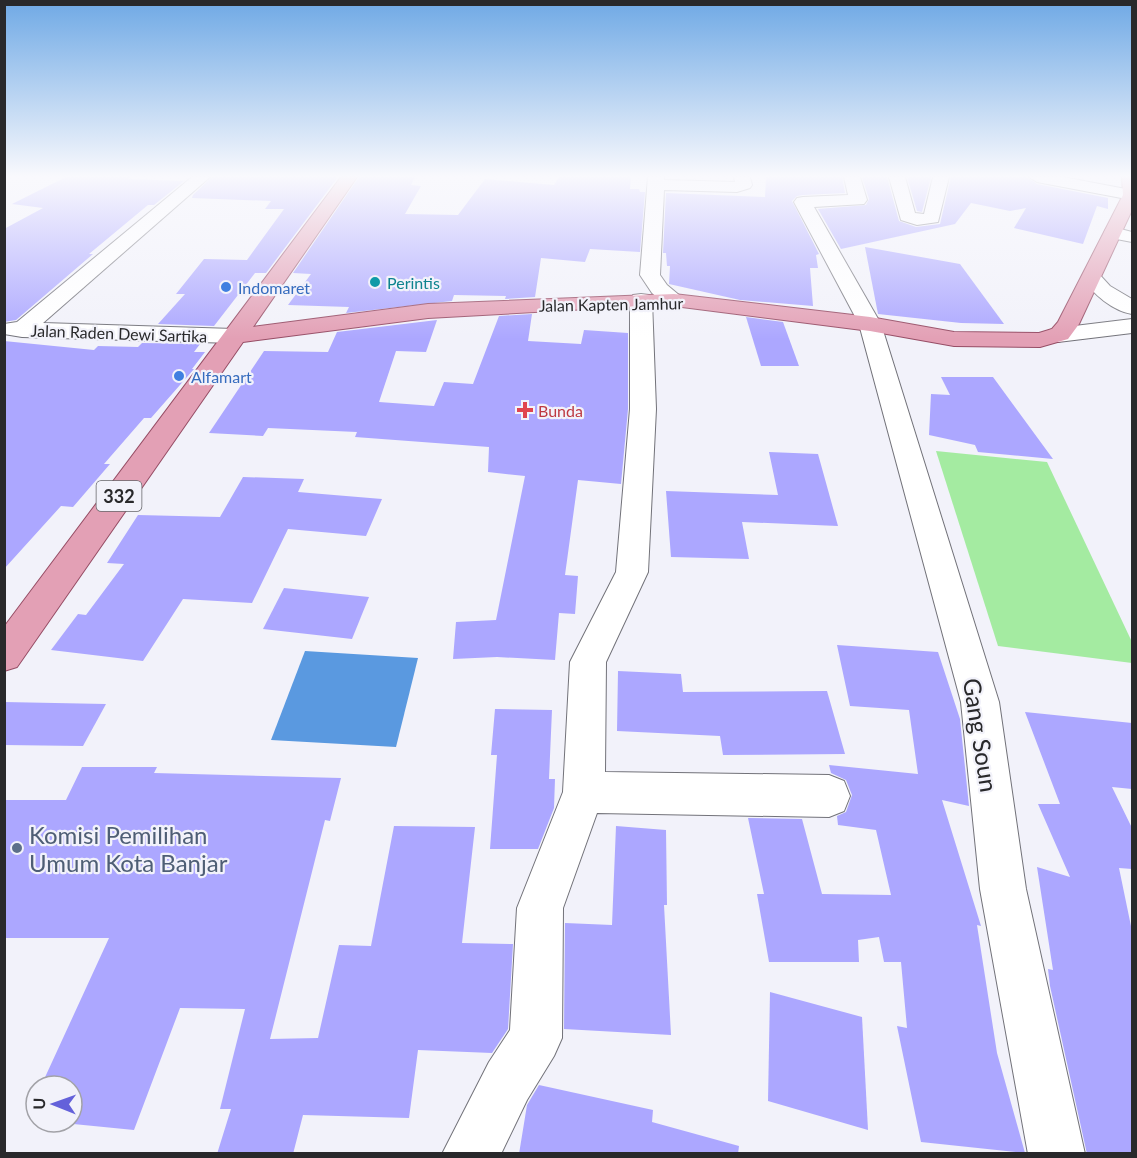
<svg xmlns="http://www.w3.org/2000/svg" width="1137" height="1158" font-family="Lato,sans-serif">
	<style>
		.green { fill: #a4eba1 }
		.water { fill: #5a99e0 }
		.building { fill: #aca7ff }
		.lines { fill: none; stroke-linecap: round; stroke-linejoin: round }
		.minor-casing { stroke: #727279; stroke-width: 2 }
		.major-casing { stroke: #964d65; stroke-width: 2 }
		.minor { fill: #fff; fill-rule: evenodd }
		.major { fill: #e3a0b5; fill-rule: evenodd }
		.culture-dot { fill: #0f9aa8; stroke: #f2f2fa; stroke-width: 2 }
		.shop-dot { fill: #3f7fe0; stroke: #f2f2fa; stroke-width: 2 }
		.health-dot { fill: #e0444e; stroke: #f2f2fa; stroke-width: 2 }
		.service-dot { fill: #5c6f8a; stroke: #f2f2fa; stroke-width: 2 }
		.labels { text-anchor: middle; dominant-baseline: central; stroke-width: 4.5; stroke-linejoin: round; paint-order: stroke }
		.far-culture-label { font-size: 16px; fill: #0d838f; stroke: #f2f2fa; text-anchor: start }
		.far-shop-label { font-size: 16px; fill: #366cbe; stroke: #f2f2fa; text-anchor: start }
		.far-street-label { font-size: 16px; fill: #29292b; stroke: #f2f2fa }
		.far-health-label { font-size: 16px; fill: #be3a42; stroke: #f2f2fa; text-anchor: start }
		.shield { fill: #f2f2fa; stroke: #656569; stroke-width: 1.5 }
		.shield-label { font-size: 18px; font-weight: bold; fill: #29292b }
		.near-street-label { font-size: 24px; fill: #29292b; stroke: #f2f2fa }
		.near-service-label { font-size: 24px; fill: #4e5e75; stroke: #f2f2fa; text-anchor: start }
	</style>
	<rect width="100%" height="100%" fill="#f2f2fa"/>
	<!-- green -->
	<path class="green" d="M 936,451 L 1047,462 L 1132,642 L 1132,663 L 998,646 Z"/>
	<!-- water -->
	<path class="water" d="M 305,651 L 418,658 L 396,747 L 271,740 Z"/>
	<!-- building -->
	<g class="building">
		<path d="M 66,177 L 132,177 L 129,179 L 184,181 L 154,205 L 148,205 L 89,254 L 93,254 L 16,320 L 4,322 L 4,229 L 43,208 L 12,204 Z"/>
		<path d="M 212,177 L 338,177 L 266,273 L 255,273 L 214,326 L 158,324 L 185,294 L 176,294 L 204,259 L 247,260 L 284,209 L 265,209 L 271,201 L 192,198 L 193,195 Z"/>
		<path d="M 359,177 L 415,177 L 411,185 L 421,186 L 405,214 L 458,215 L 485,179 L 554,185 L 559,177 L 631,177 L 630,189 L 639,189 L 640,192 L 645,192 L 640,252 L 590,249 L 585,262 L 541,258 L 535,297 L 505,299 L 506,296 L 454,295 L 452,301 L 346,313 L 349,307 L 288,305 L 311,274 L 293,273 Z"/>
		<path d="M 766,177 L 842,177 L 845,193 L 803,195 L 797,196 L 792,201 L 819,254 L 816,255 L 818,268 L 810,268 L 813,306 L 740,300 L 669,284 L 670,266 L 667,266 L 666,253 L 663,253 L 666,193 L 765,197 Z"/>
		<path d="M 862,177 L 887,177 L 899,221 L 916,227 L 940,224 L 951,177 L 1027,177 L 1037,184 L 1108,198 L 1108,209 L 1097,206 L 1083,244 L 1014,228 L 1026,208 L 1010,211 L 971,203 L 955,224 L 841,249 L 818,209 L 866,205 L 869,199 Z"/>
		<path d="M 907,177 L 931,177 L 922,212 L 917,211 Z"/>
		<path d="M 865,247 L 960,264 L 1004,324 L 961,323 L 878,314 Z"/>
		<path d="M 532,314 L 528,341 L 581,344 L 584,330 L 628,333 L 628,409 L 621,484 L 578,480 L 565,575 L 578,576 L 575,614 L 559,613 L 555,660 L 497,657 L 453,659 L 456,622 L 496,620 L 525,476 L 488,472 L 489,447 L 355,437 L 357,432 L 268,428 L 263,436 L 209,433 L 264,351 L 328,352 L 337,332 L 437,320 L 426,352 L 396,351 L 379,402 L 434,406 L 444,382 L 473,384 L 499,316 Z"/>
		<path d="M 746,317 L 783,322 L 799,366 L 761,366 Z"/>
		<path d="M 4,341 L 94,350 L 98,346 L 138,347 L 142,343 L 200,344 L 194,352 L 205,352 L 192,369 L 194,369 L 151,418 L 144,418 L 104,464 L 110,464 L 73,507 L 61,506 L 4,569 Z"/>
		<path d="M 941,377 L 993,377 L 1053,459 L 978,452 L 975,445 L 929,435 L 931,394 L 950,395 Z"/>
		<path d="M 769,452 L 818,454 L 838,526 L 742,522 L 749,559 L 671,557 L 666,491 L 778,495 Z"/>
		<path d="M 243,477 L 304,479 L 298,492 L 382,499 L 366,536 L 288,529 L 252,603 L 183,599 L 143,661 L 51,650 L 78,614 L 86,615 L 124,564 L 107,563 L 138,515 L 220,517 Z"/>
		<path d="M 284,588 L 369,597 L 352,639 L 263,629 Z"/>
		<path d="M 837,645 L 938,652 L 960,719 L 969,806 L 942,800 L 981,926 L 977,925 L 997,1053 L 1025,1153 L 921,1142 L 897,1026 L 907,1028 L 901,962 L 884,962 L 879,937 L 858,940 L 859,962 L 769,962 L 757,894 L 764,894 L 748,818 L 802,819 L 822,894 L 891,895 L 876,830 L 838,825 L 837,816 L 846,812 L 852,795 L 846,780 L 831,773 L 829,765 L 918,774 L 909,710 L 850,706 Z"/>
		<path d="M 618,671 L 681,674 L 683,692 L 827,691 L 845,754 L 723,755 L 720,736 L 617,731 Z"/>
		<path d="M 4,702 L 106,704 L 83,746 L 4,745 Z"/>
		<path d="M 495,709 L 552,710 L 549,779 L 555,779 L 554,808 L 538,849 L 490,849 L 497,755 L 491,755 Z"/>
		<path d="M 1025,712 L 1132,723 L 1132,789 L 1112,787 L 1132,828 L 1132,869 L 1119,868 L 1132,931 L 1132,1154 L 1087,1154 L 1050,986 L 1048,969 L 1053,970 L 1037,867 L 1070,877 L 1038,804 L 1060,804 Z"/>
		<path d="M 82,767 L 157,767 L 154,773 L 341,778 L 330,821 L 325,820 L 270,1039 L 318,1038 L 339,945 L 371,946 L 394,826 L 475,827 L 462,943 L 513,944 L 508,1029 L 492,1053 L 418,1050 L 409,1118 L 303,1115 L 293,1154 L 217,1154 L 231,1109 L 220,1109 L 245,1009 L 180,1008 L 134,1130 L 53,1122 L 72,1122 L 72,1086 L 41,1086 L 109,938 L 4,938 L 4,800 L 66,800 Z"/>
		<path d="M 616,826 L 666,830 L 667,905 L 664,905 L 671,1035 L 564,1029 L 565,923 L 612,925 Z"/>
		<path d="M 770,992 L 862,1017 L 868,1130 L 768,1101 Z"/>
		<path d="M 539,1085 L 653,1110 L 652,1122 L 739,1146 L 738,1154 L 519,1154 L 527,1105 Z"/>
	</g>
	<g class="lines">
		<defs>
			<g id="minor">
				<path d="M 192,177 L 210,177 L 43,323 L 234,329 L 242,331 L 245,336 L 242,341 L 234,343 L 22,337 L 4,334 L 4,324 L 17,322 Z"/>
				<path d="M 648,177 L 664,177 L 664,180 L 735,182 L 734,177 L 750,177 L 752,185 L 750,188 L 737,192 L 664,190 L 660,275 L 667,285 L 685,300 L 682,305 L 674,306 L 666,305 L 652,293 L 640,275 Z"/>
				<path d="M 844,177 L 860,177 L 867,200 L 864,204 L 814,207 L 881,324 L 999,702 L 1026,889 L 1085,1154 L 1028,1154 L 980,889 L 961,702 L 859,324 L 794,202 L 797,198 L 803,197 L 848,195 Z"/>
				<path d="M 889,177 L 905,177 L 915,213 L 924,214 L 933,177 L 949,177 L 938,222 L 917,225 L 901,220 Z"/>
				<path d="M 1029,177 L 1063,177 L 1131,190 L 1132,200 L 1037,182 Z"/>
				<path d="M 1113,227 L 1132,232 L 1132,242 L 1106,237 L 1104,233 L 1106,229 Z"/>
				<path d="M 1092,272 L 1099,274 L 1110,286 L 1132,299 L 1132,314 C 1113,311 1093,294 1082,278 L 1085,274 Z"/>
				<path d="M 641,294 L 649,295 L 652,300 L 656,409 L 648,572 L 606,662 L 605,772 L 829,775 L 844,781 L 850,796 L 844,811 L 829,817 L 597,813 L 563,908 L 562,1038 L 554,1056 L 527,1100 L 501,1154 L 442,1154 L 489,1062 L 510,1030 L 517,908 L 563,792 L 570,662 L 616,572 L 630,409 L 630,300 L 633,295 Z"/>
				<path d="M 1132,319 L 1132,333 L 1058,342 L 1050,340 L 1047,335 L 1050,330 L 1058,328 Z"/>
			</g>
			<path id="major" d="M 341,177 L 357,177 L 253,327 L 428,304 L 674,294 L 870,317 L 954,332 L 1039,333 L 1052,329 L 1058,322 L 1123,195 L 1122,177 L 1132,177 L 1132,210 L 1079,324 L 1068,339 L 1040,347 L 954,346 L 870,331 L 674,306 L 641,306 L 428,318 L 243,342 L 17,667 L 4,671 L 4,627 Z"/>
		</defs>
		<!-- minor casing -->
		<use href="#minor" class="minor-casing"/>
		<!-- major casing -->
		<use href="#major" class="major-casing"/>
		<!-- minor -->
		<use href="#minor" class="minor"/>
		<!-- major -->
		<use href="#major" class="major"/>
	</g>
	<!-- sky -->
	<linearGradient id="sky" x2="0" y2="1"><stop stop-color="#6fa9e5"/><stop offset="0.52" stop-color="#f9f9fd"/><stop offset="1" stop-color="#f9f9fd" stop-opacity="0"/></linearGradient>
	<rect width="1137" height="339" fill="url(#sky)"/>
	<!-- markers -->
	<circle class="culture-dot" cx="375" cy="282" r="6"/>
	<g class="shop-dot">
		<circle cx="226" cy="287" r="6"/>
		<circle cx="179" cy="376" r="6"/>
	</g>
	<path class="health-dot" d="M522 401h6v6h6v6h-6v6h-6v-6h-6v-6h6z"/>
	<circle class="service-dot" cx="17" cy="848" r="6"/>
	<g class="labels">
		<!-- far-culture labels -->
		<g class="far-culture-label">
			<text x="387" y="282">Perintis</text>
		</g>
		<!-- far-shop labels -->
		<g class="far-shop-label">
			<text x="238" y="287">Indomaret</text>
			<text x="191" y="376">Alfamart</text>
		</g>
		<!-- far-street labels -->
		<g class="far-street-label">
			<text transform="translate(611 304) rotate(-1)">Jalan Kapten Jamhur</text>
			<text transform="translate(119 333) rotate(2)">Jalan Raden Dewi Sartika</text>
		</g>
		<!-- far-health labels -->
		<g class="far-health-label">
			<text x="538" y="410">Bunda</text>
		</g>
		<!-- shield labels -->
		<rect class="shield" x="96.5" y="481" width="45" height="30" rx="4.5"/>
		<g class="shield-label">
			<text x="119" y="496">332</text>
		</g>
		<!-- near-street labels -->
		<g class="near-street-label">
			<text transform="translate(981 735) rotate(81)">Gang Soun</text>
		</g>
		<!-- near-service labels -->
		<g class="near-service-label">
			<text x="29" y="834">Komisi Pemilihan<tspan x="29" dy="28">Umum Kota Banjar</tspan></text>
		</g>
	</g>
	<!-- border -->
	<rect width="1137" height="1158" fill="none" stroke="#29292b" stroke-width="12"/>
	<!-- north arrow -->
	<g transform="translate(54 1104) rotate(271)"><circle r="28" fill="#f2f2fa" stroke="#a2a2a7" stroke-width="1.5"/>
	<path d="M0-4.5L10 22L0 15L-10 22Z" fill="#6461da"/>
	<text y="-9" font-size="16" font-weight="bold" text-anchor="middle" fill="#29292b">U</text>
	</g>
</svg>
